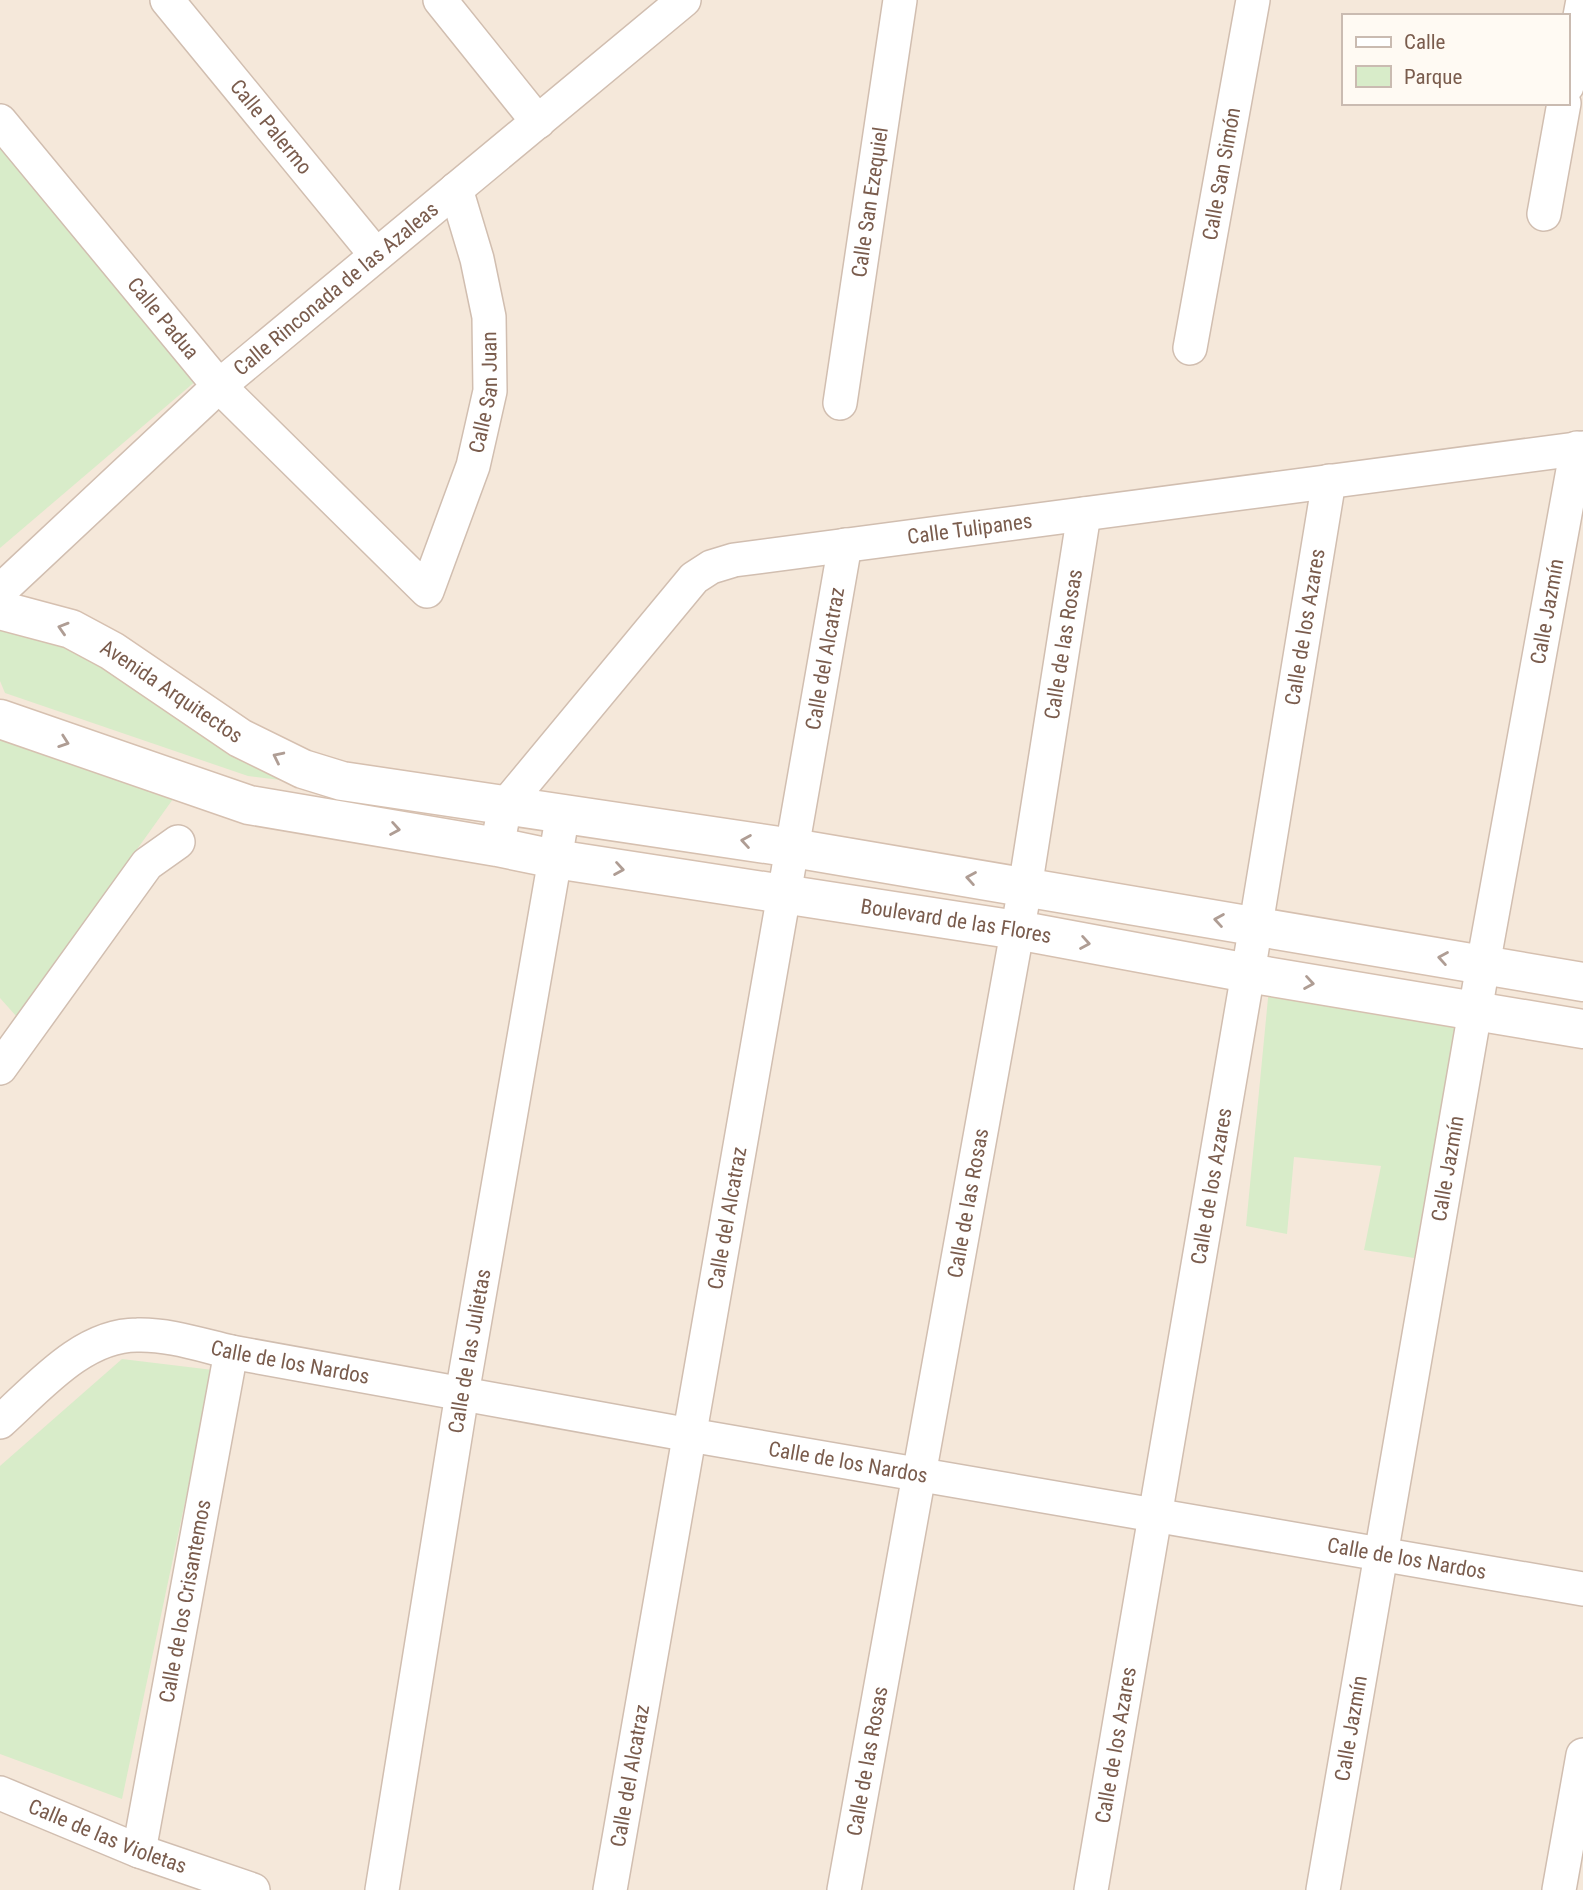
<svg xmlns="http://www.w3.org/2000/svg" width="1583" height="1890" font-family="'Roboto Condensed',sans-serif">
	<style>
		.residential { fill: #f5e8da; fill-rule: evenodd }
		.green { fill: #d8ecc9 }
		.lines { fill: none; stroke-linecap: round; stroke-linejoin: round }
		.street-casing { stroke: #d1beb0; stroke-width: 36 }
		.secondary-casing { stroke: #d6c0b0; stroke-width: 41 }
		.street { stroke: #fff; stroke-width: 33 }
		.secondary { stroke: #fff; stroke-width: 38 }
		.oneway { stroke: #af9d94 }
		.labels { text-anchor: middle; dominant-baseline: central; stroke-width: 5; stroke-linejoin: round; paint-order: stroke }
		.street-label { font-size: 21px; fill: #7a5c4d; stroke: #fffaf3 }
	</style>
	<rect width="100%" height="100%" fill="#fdf6ec"/>
	<!-- residential -->
	<path class="residential" d="M 0,0 L 1583,0 L 1583,1890 L 0,1890 ZM 1343,16 L 1567,16 L 1567,103 L 1343,103 Z"/>
	<!-- green -->
	<g class="green">
		<path d="M 0,144 L 197,380 L 0,548 Z"/>
		<path d="M 0,619 L 66,636 L 305,783 L 248,776 L 5,693 L 0,681 Z"/>
		<path d="M 0,724 L 178,792 L 17,1017 L 0,998 Z"/>
		<path d="M 1269,988 L 1456,1024 L 1414,1258 L 1364,1250 L 1381,1166 L 1294,1157 L 1287,1234 L 1246,1226 Z"/>
		<path d="M 122,1359 L 213,1370 L 122,1799 L 0,1754 L 0,1466 Z"/>
	</g>
	<g class="lines">
		<defs>
			<g id="street">
				<path id="s1" d="M 167,0 L 376,255"/>
				<path d="M 440,0 L 538,122"/>
				<path d="M 1567,86 L 1583,0"/>
				<path id="s2" d="M 0,121 L 219,386 L 427,591 L 473,466 L 490,391 L 489,317 L 477,259 L 456,189"/>
				<path d="M 1544,214 L 1564,103"/>
				<path id="s3" d="M 1190,348 L 1253,0"/>
				<path id="s4" d="M 840,403 L 900,0"/>
				<path id="s5" d="M 0,591 L 219,386 L 684,0"/>
				<path id="s6" d="M 497,847 L 505,806 L 694,578 L 711,567 L 734,560 L 1583,448"/>
				<path d="M 0,1068 L 147,864 L 178,842"/>
				<path id="s7" d="M 0,1422 C 38,1388 82,1335 137,1335 C 168,1334 201,1345 231,1352 L 690,1435 L 1583,1589"/>
				<path id="s8" d="M 0,1793 L 139,1851 L 253,1890"/>
				<path id="s9" d="M 139,1851 L 231,1352"/>
				<path id="s10" d="M 382,1890 L 462,1394 L 563,813"/>
				<path id="s11" d="M 610,1890 L 845,545"/>
				<path id="s12" d="M 844,1890 L 1025,888 L 1084,514"/>
				<path id="s13" d="M 1091,1890 L 1248,973 L 1329,481"/>
				<path id="s14" d="M 1323,1890 L 1483,965 L 1577,448"/>
				<path d="M 1559,1890 L 1583,1755"/>
			</g>
			<g id="secondary">
				<path id="s15" d="M 0,610 L 71,629 L 112,651 L 240,738 L 303,769 L 342,781 L 793,848 L 1583,982"/>
				<path id="s16" d="M 0,719 L 249,805 L 497,847 L 555,859 L 1017,930 L 1248,973 L 1583,1029"/>
			</g>
		</defs>
		<!-- street casing -->
		<use href="#street" class="street-casing"/>
		<!-- secondary casing -->
		<use href="#secondary" class="secondary-casing"/>
		<!-- street -->
		<use href="#street" class="street"/>
		<!-- secondary -->
		<use href="#secondary" class="secondary"/>
	</g>
	<!-- one-way arrows -->
	<defs><path id="oneway-chevron" d="M-2-3.5L2.5 0L-2 3.5" fill="none" stroke-width="1.6" stroke-linecap="round" stroke-linejoin="round" transform="scale(1.75)"/></defs>
	<g class="oneway">
		<use href="#oneway-chevron" transform="translate(63 628) rotate(-163)"/>
		<use href="#oneway-chevron" transform="translate(64 742) rotate(19)"/>
		<use href="#oneway-chevron" transform="translate(278 757) rotate(-154)"/>
		<use href="#oneway-chevron" transform="translate(395 829) rotate(10)"/>
		<use href="#oneway-chevron" transform="translate(746 841) rotate(-171)"/>
		<use href="#oneway-chevron" transform="translate(619 869) rotate(9)"/>
		<use href="#oneway-chevron" transform="translate(971 878) rotate(-170)"/>
		<use href="#oneway-chevron" transform="translate(1219 920) rotate(-171)"/>
		<use href="#oneway-chevron" transform="translate(1085 943) rotate(10)"/>
		<use href="#oneway-chevron" transform="translate(1443 958) rotate(-170)"/>
		<use href="#oneway-chevron" transform="translate(1309 983) rotate(9)"/>
	</g>
	<g class="labels">
		<!-- street labels -->
		<g class="street-label">
			<text stroke="none"><textPath href="#s1" startOffset="164">Calle Palermo</textPath></text>
			<text stroke="none"><textPath href="#s3" startOffset="177">Calle San Simón</textPath></text>
			<text stroke="none"><textPath href="#s4" startOffset="203">Calle San Ezequiel</textPath></text>
			<text stroke="none"><textPath href="#s5" startOffset="452">Calle Rinconada de las Azaleas</textPath></text>
			<text stroke="none"><textPath href="#s2" startOffset="256">Calle Padua</textPath></text>
			<text stroke="none"><textPath href="#s2" startOffset="844">Calle San Juan</textPath></text>
			<text stroke="none"><textPath href="#s6" startOffset="620">Calle Tulipanes</textPath></text>
			<text stroke="none"><textPath href="#s14" startOffset="1298">Calle Jazmín</textPath></text>
			<text stroke="none"><textPath href="#s13" startOffset="1281">Calle de los Azares</textPath></text>
			<text stroke="none"><textPath href="#s12" startOffset="1265">Calle de las Rosas</textPath></text>
			<text stroke="none"><textPath href="#s11" startOffset="1250">Calle del Alcatraz</textPath></text>
			<text stroke="none"><textPath href="#s15" startOffset="192">Avenida Arquitectos</textPath></text>
			<text stroke="none"><textPath href="#s16" startOffset="980">Boulevard de las Flores</textPath></text>
			<text stroke="none"><textPath href="#s14" startOffset="732">Calle Jazmín</textPath></text>
			<text stroke="none"><textPath href="#s13" startOffset="714">Calle de los Azares</textPath></text>
			<text stroke="none"><textPath href="#s12" startOffset="698">Calle de las Rosas</textPath></text>
			<text stroke="none"><textPath href="#s11" startOffset="682">Calle del Alcatraz</textPath></text>
			<text stroke="none"><textPath href="#s10" startOffset="546">Calle de las Julietas</textPath></text>
			<text stroke="none"><textPath href="#s7" startOffset="322">Calle de los Nardos</textPath></text>
			<text stroke="none"><textPath href="#s7" startOffset="889">Calle de los Nardos</textPath></text>
			<text stroke="none"><textPath href="#s7" startOffset="1456">Calle de los Nardos</textPath></text>
			<text stroke="none"><textPath href="#s9" startOffset="254">Calle de los Crisantemos</textPath></text>
			<text stroke="none"><textPath href="#s14" startOffset="164">Calle Jazmín</textPath></text>
			<text stroke="none"><textPath href="#s13" startOffset="147">Calle de los Azares</textPath></text>
			<text stroke="none"><textPath href="#s12" startOffset="131">Calle de las Rosas</textPath></text>
			<text stroke="none"><textPath href="#s11" startOffset="116">Calle del Alcatraz</textPath></text>
			<text stroke="none"><textPath href="#s8" startOffset="116">Calle de las Violetas</textPath></text>
		</g>
	</g>
	<!-- legend -->
	<rect x="1342" y="14" width="228" height="91" fill="#fffaf3" stroke="#cabbb1" stroke-width="2"/>
	<rect x="1356" y="37" width="35" height="10" fill="#ffffff" stroke="#cabbb1" stroke-width="2"/>
	<text x="1404" y="49" font-size="21" fill="#7a5c4d">Calle</text>
	<rect x="1356" y="66" width="35" height="21" fill="#d8ecc9" stroke="#cabbb1" stroke-width="2"/>
	<text x="1404" y="84" font-size="21" fill="#7a5c4d">Parque</text>
</svg>
